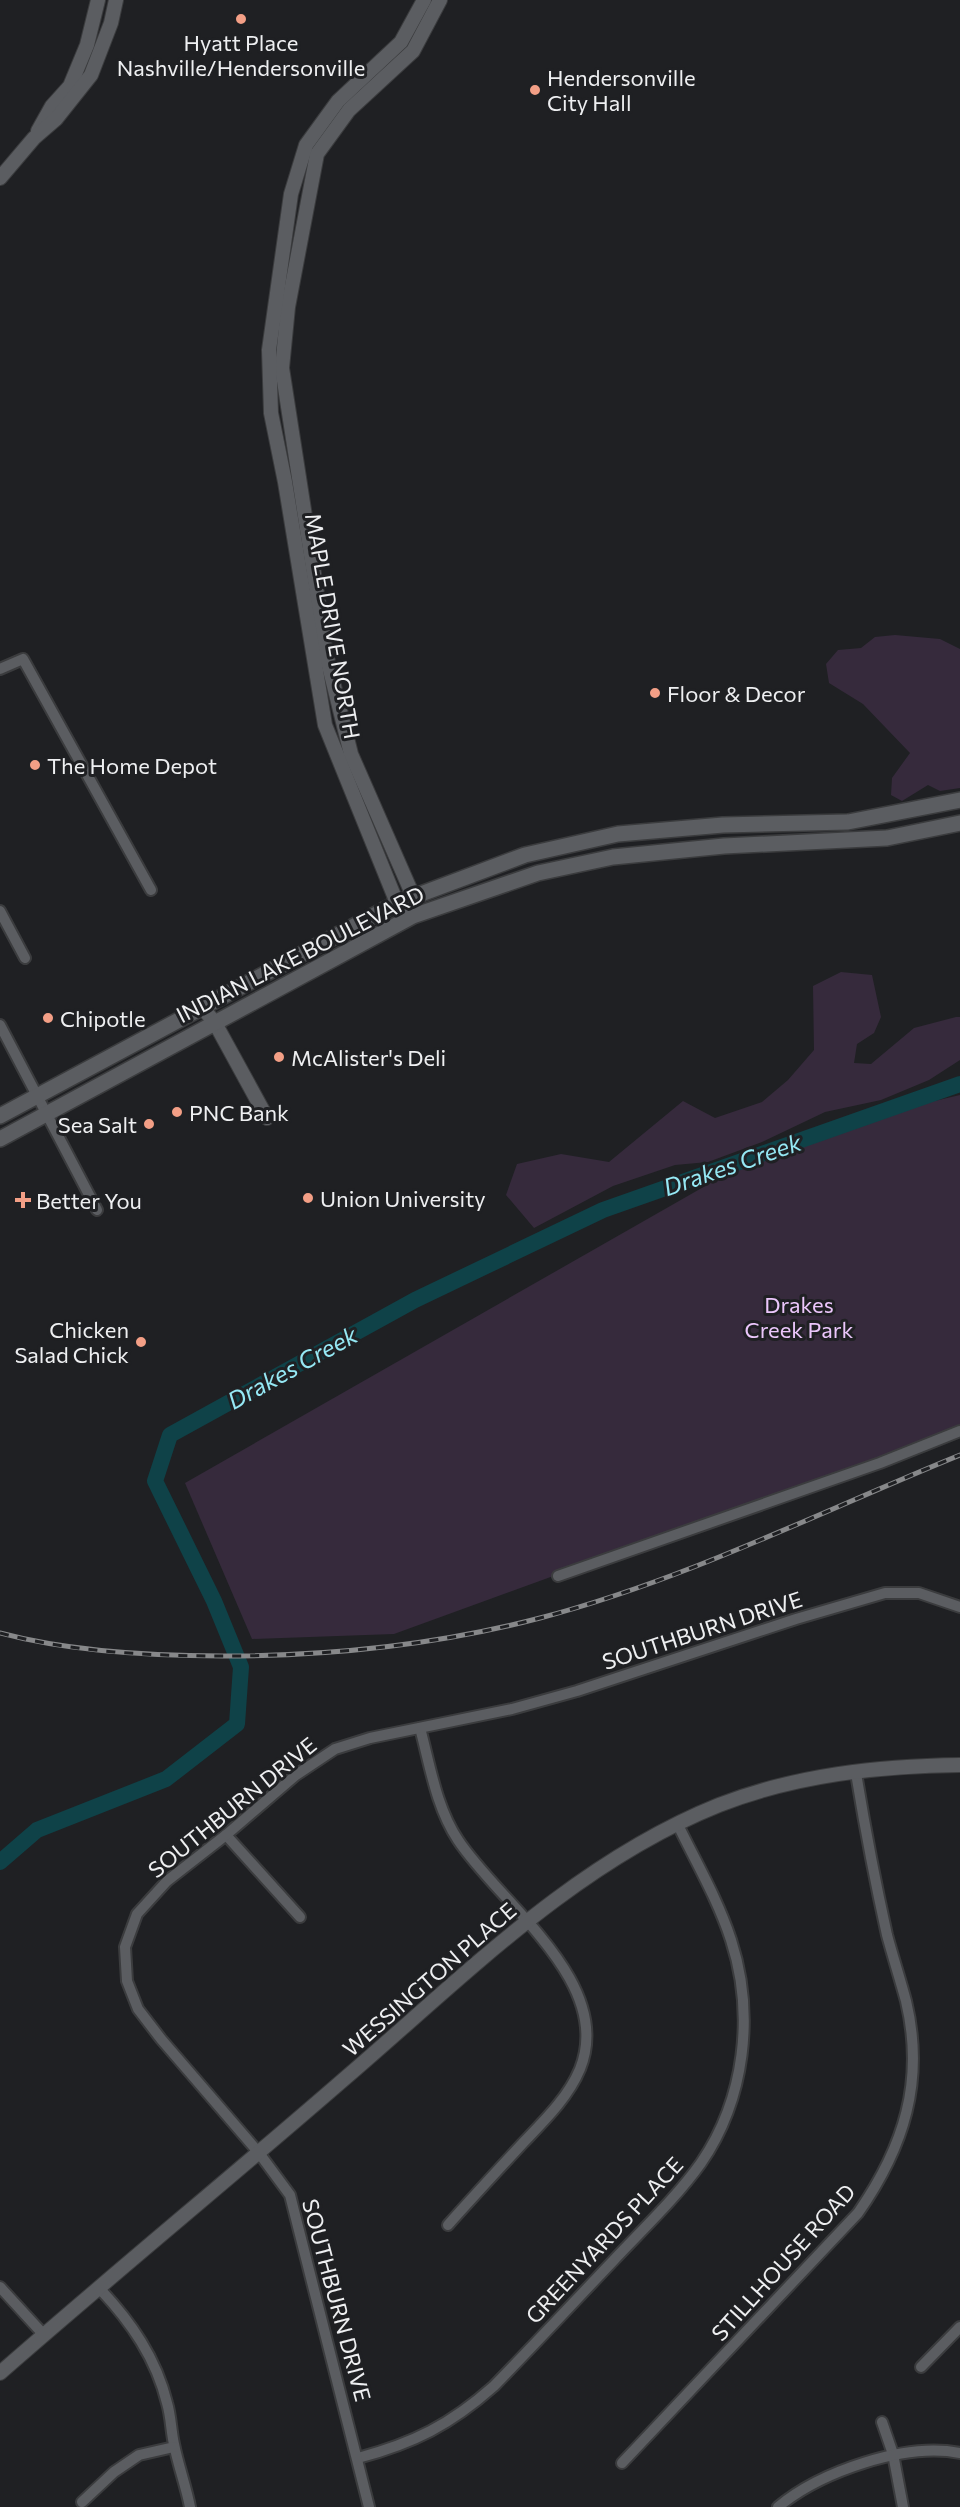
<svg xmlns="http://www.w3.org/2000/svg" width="960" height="2507" font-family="Commissioner,sans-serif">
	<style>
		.green { fill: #362a3c }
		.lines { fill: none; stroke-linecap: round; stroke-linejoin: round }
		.river { stroke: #0f4248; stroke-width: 16 }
		.minor-casing { stroke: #3b3c3e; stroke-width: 14 }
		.tertiary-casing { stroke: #3b3c3e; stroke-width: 16 }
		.secondary-casing { stroke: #3b3c3e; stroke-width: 18 }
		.minor { stroke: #5b5d61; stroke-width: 10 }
		.tertiary { stroke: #5b5d61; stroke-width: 14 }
		.secondary { stroke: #5b5d61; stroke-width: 15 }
		.rail-casing { stroke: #87888a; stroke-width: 5 }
		.rail { stroke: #1f2023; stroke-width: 3; stroke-dasharray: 9; stroke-linecap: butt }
		.poi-dot { fill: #f39f86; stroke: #1f2023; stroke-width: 2 }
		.labels { text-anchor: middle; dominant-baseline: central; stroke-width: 6; stroke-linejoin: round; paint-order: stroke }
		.poi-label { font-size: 22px; fill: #eeeff1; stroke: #1f2023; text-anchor: start }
		.street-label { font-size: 22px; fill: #eeeff1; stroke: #1f2023 }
		.park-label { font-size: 22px; fill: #ebc6fb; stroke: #1f2023 }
		.water-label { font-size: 24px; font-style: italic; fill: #95e8f4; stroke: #1f2023 }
	</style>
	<rect width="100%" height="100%" fill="#1f2023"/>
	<!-- green -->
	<g class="green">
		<path d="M 895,635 L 940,639 L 960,649 L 960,788 L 940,791 L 928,785 L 902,801 L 891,795 L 892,778 L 910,753 L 863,704 L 829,683 L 826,664 L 838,650 L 861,648 L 875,637 Z"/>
		<path d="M 841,972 L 872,975 L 881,1017 L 874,1033 L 857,1044 L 854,1063 L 871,1064 L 914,1028 L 956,1017 L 960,1017 L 960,1060 L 929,1080 L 881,1100 L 825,1112 L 762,1142 L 708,1162 L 675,1165 L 613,1186 L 534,1228 L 506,1195 L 517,1164 L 561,1154 L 609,1162 L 683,1101 L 715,1118 L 762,1102 L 788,1080 L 814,1050 L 813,986 Z"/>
		<path d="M 960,1095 L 960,1428 L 394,1634 L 252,1639 L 185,1483 L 798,1133 Z"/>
	</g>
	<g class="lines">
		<!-- river -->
		<path class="river" d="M 0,1862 L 37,1830 L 166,1779 L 237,1724 L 241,1667 L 214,1601 L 155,1481 L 170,1435 L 415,1300 L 603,1210 L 960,1084"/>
		<defs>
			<g id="minor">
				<path d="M 0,669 L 23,659 L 151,890"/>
				<path d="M 0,911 L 25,958"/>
				<path d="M 0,1025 L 97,1210"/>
				<path d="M 558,1576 L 880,1463 L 960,1431"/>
				<path d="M 420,1728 C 430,1765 436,1807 458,1840 C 500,1904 615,1982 580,2069 C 568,2098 543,2122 522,2144 C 497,2171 472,2198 448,2225"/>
				<path d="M 226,1835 L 300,1917"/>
				<path d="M 0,2287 L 44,2335"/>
				<path d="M 100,2289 C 131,2322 156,2358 167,2403 C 171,2416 171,2431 174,2444 C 178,2465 186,2486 190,2507"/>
				<path d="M 921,2367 L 960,2327"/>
				<path d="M 882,2422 L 893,2454 L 903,2507"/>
				<path d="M 358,2458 C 414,2443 450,2425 494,2386 C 534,2345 573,2303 613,2261 C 643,2229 676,2198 701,2163 C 745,2099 755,2014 731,1940 C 718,1900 696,1862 678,1825"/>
				<path d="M 622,2463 L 858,2213 C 904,2147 925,2081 906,2001 C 900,1979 893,1957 887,1935 C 875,1881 865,1828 856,1773"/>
				<path d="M 82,2502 L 114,2472 L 139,2455 L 174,2447"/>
				<path d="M 369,2507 L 290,2195 L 259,2153 L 161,2039 L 138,2009 L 127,1981 L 125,1947 L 137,1914 L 167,1881 L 226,1835 L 296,1775 L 335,1749 L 370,1738 L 512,1709 L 577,1691 L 796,1619 L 885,1593 L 919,1593 L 960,1607"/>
				<path d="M 778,2507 C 820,2472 905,2442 960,2453"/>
			</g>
			<g id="tertiary">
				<path d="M 38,131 L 52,106 L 70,86 L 87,45 L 98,0"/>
				<path d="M 0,178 L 34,138 L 56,119 L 91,75 L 111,23 L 116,0"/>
				<path d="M 413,905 L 414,898 L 351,754 L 327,658 L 282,368 L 288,307 L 317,154 L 349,110 L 413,51 L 440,0"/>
				<path d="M 413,916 L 397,903 L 325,725 L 285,482 L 271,413 L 269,350 L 291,194 L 306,145 L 338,101 L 401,42 L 424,0"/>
				<path d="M 202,1007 L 215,1023 L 267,1118"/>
				<path d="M 0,2373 C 113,2274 229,2179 343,2080 C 460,1980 574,1863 719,1805 C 796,1775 878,1766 960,1765"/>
			</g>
			<g id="secondary">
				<path d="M 0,1116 L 397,903 L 525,855 L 618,834 L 723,825 L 848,822 L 960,800"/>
				<path d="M 0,1139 L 413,916 L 538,873 L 613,857 L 724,846 L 887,838 L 960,823"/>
			</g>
		</defs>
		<!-- minor casing -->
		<use href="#minor" class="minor-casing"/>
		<!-- tertiary casing -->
		<use href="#tertiary" class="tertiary-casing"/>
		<!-- secondary casing -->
		<use href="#secondary" class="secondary-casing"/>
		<!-- minor -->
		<use href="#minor" class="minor"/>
		<!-- tertiary -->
		<use href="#tertiary" class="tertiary"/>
		<!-- secondary -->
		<use href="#secondary" class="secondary"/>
		<defs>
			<path id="rail" d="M 0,1633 C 71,1652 150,1656 223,1656 C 330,1656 437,1645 540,1618 C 685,1580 822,1511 960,1455"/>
		</defs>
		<!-- rail casing -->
		<use href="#rail" class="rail-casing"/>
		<!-- rail -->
		<use href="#rail" class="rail"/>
	</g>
	<!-- markers -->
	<g class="poi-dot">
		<circle cx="241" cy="19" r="6"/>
		<circle cx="535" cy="90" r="6"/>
		<circle cx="655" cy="693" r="6"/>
		<circle cx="35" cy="765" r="6"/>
		<circle cx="48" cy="1018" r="6"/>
		<circle cx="279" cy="1057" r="6"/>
		<circle cx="177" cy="1112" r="6"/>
		<circle cx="149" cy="1124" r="6"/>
		<circle cx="308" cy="1198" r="6"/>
		<path d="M20 1191h6v6h6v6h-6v6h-6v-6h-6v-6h6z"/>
		<circle cx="141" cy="1342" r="6"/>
	</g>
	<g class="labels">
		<!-- poi labels -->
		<g class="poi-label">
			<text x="241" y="42" text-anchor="middle">Hyatt Place<tspan x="241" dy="25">Nashville/Hendersonville</tspan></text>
			<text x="547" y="77">Hendersonville<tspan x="547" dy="25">City Hall</tspan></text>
			<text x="667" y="693">Floor &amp; Decor</text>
			<text x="47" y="765">The Home Depot</text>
			<text x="60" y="1018">Chipotle</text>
			<text x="291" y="1057">McAlister's Deli</text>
			<text x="189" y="1112">PNC Bank</text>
			<text x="137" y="1124" text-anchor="end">Sea Salt</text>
			<text x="320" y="1198">Union University</text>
			<text x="36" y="1200">Better You</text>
			<text x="129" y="1329" text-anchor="end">Chicken<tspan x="129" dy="25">Salad Chick</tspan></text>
		</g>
		<!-- street labels -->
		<g class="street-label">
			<text transform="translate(333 626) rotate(80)">MAPLE DRIVE NORTH</text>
			<text transform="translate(300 954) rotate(-27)">INDIAN LAKE BOULEVARD</text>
			<text transform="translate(702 1630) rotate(-18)">SOUTHBURN DRIVE</text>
			<text transform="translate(232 1807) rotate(-39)">SOUTHBURN DRIVE</text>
			<text transform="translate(429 1979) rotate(-41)">WESSINGTON PLACE</text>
			<text transform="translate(604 2240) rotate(-47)">GREENYARDS PLACE</text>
			<text transform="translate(783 2262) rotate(-48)">STILLHOUSE ROAD</text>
			<text transform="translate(337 2300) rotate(75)">SOUTHBURN DRIVE</text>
		</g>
		<!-- park labels -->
		<g class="park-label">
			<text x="799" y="1304">Drakes<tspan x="799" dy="25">Creek Park</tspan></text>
		</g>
		<!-- water labels -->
		<g class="water-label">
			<text transform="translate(732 1164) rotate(-19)">Drakes Creek</text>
			<text transform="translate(292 1367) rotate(-29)">Drakes Creek</text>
		</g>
	</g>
</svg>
